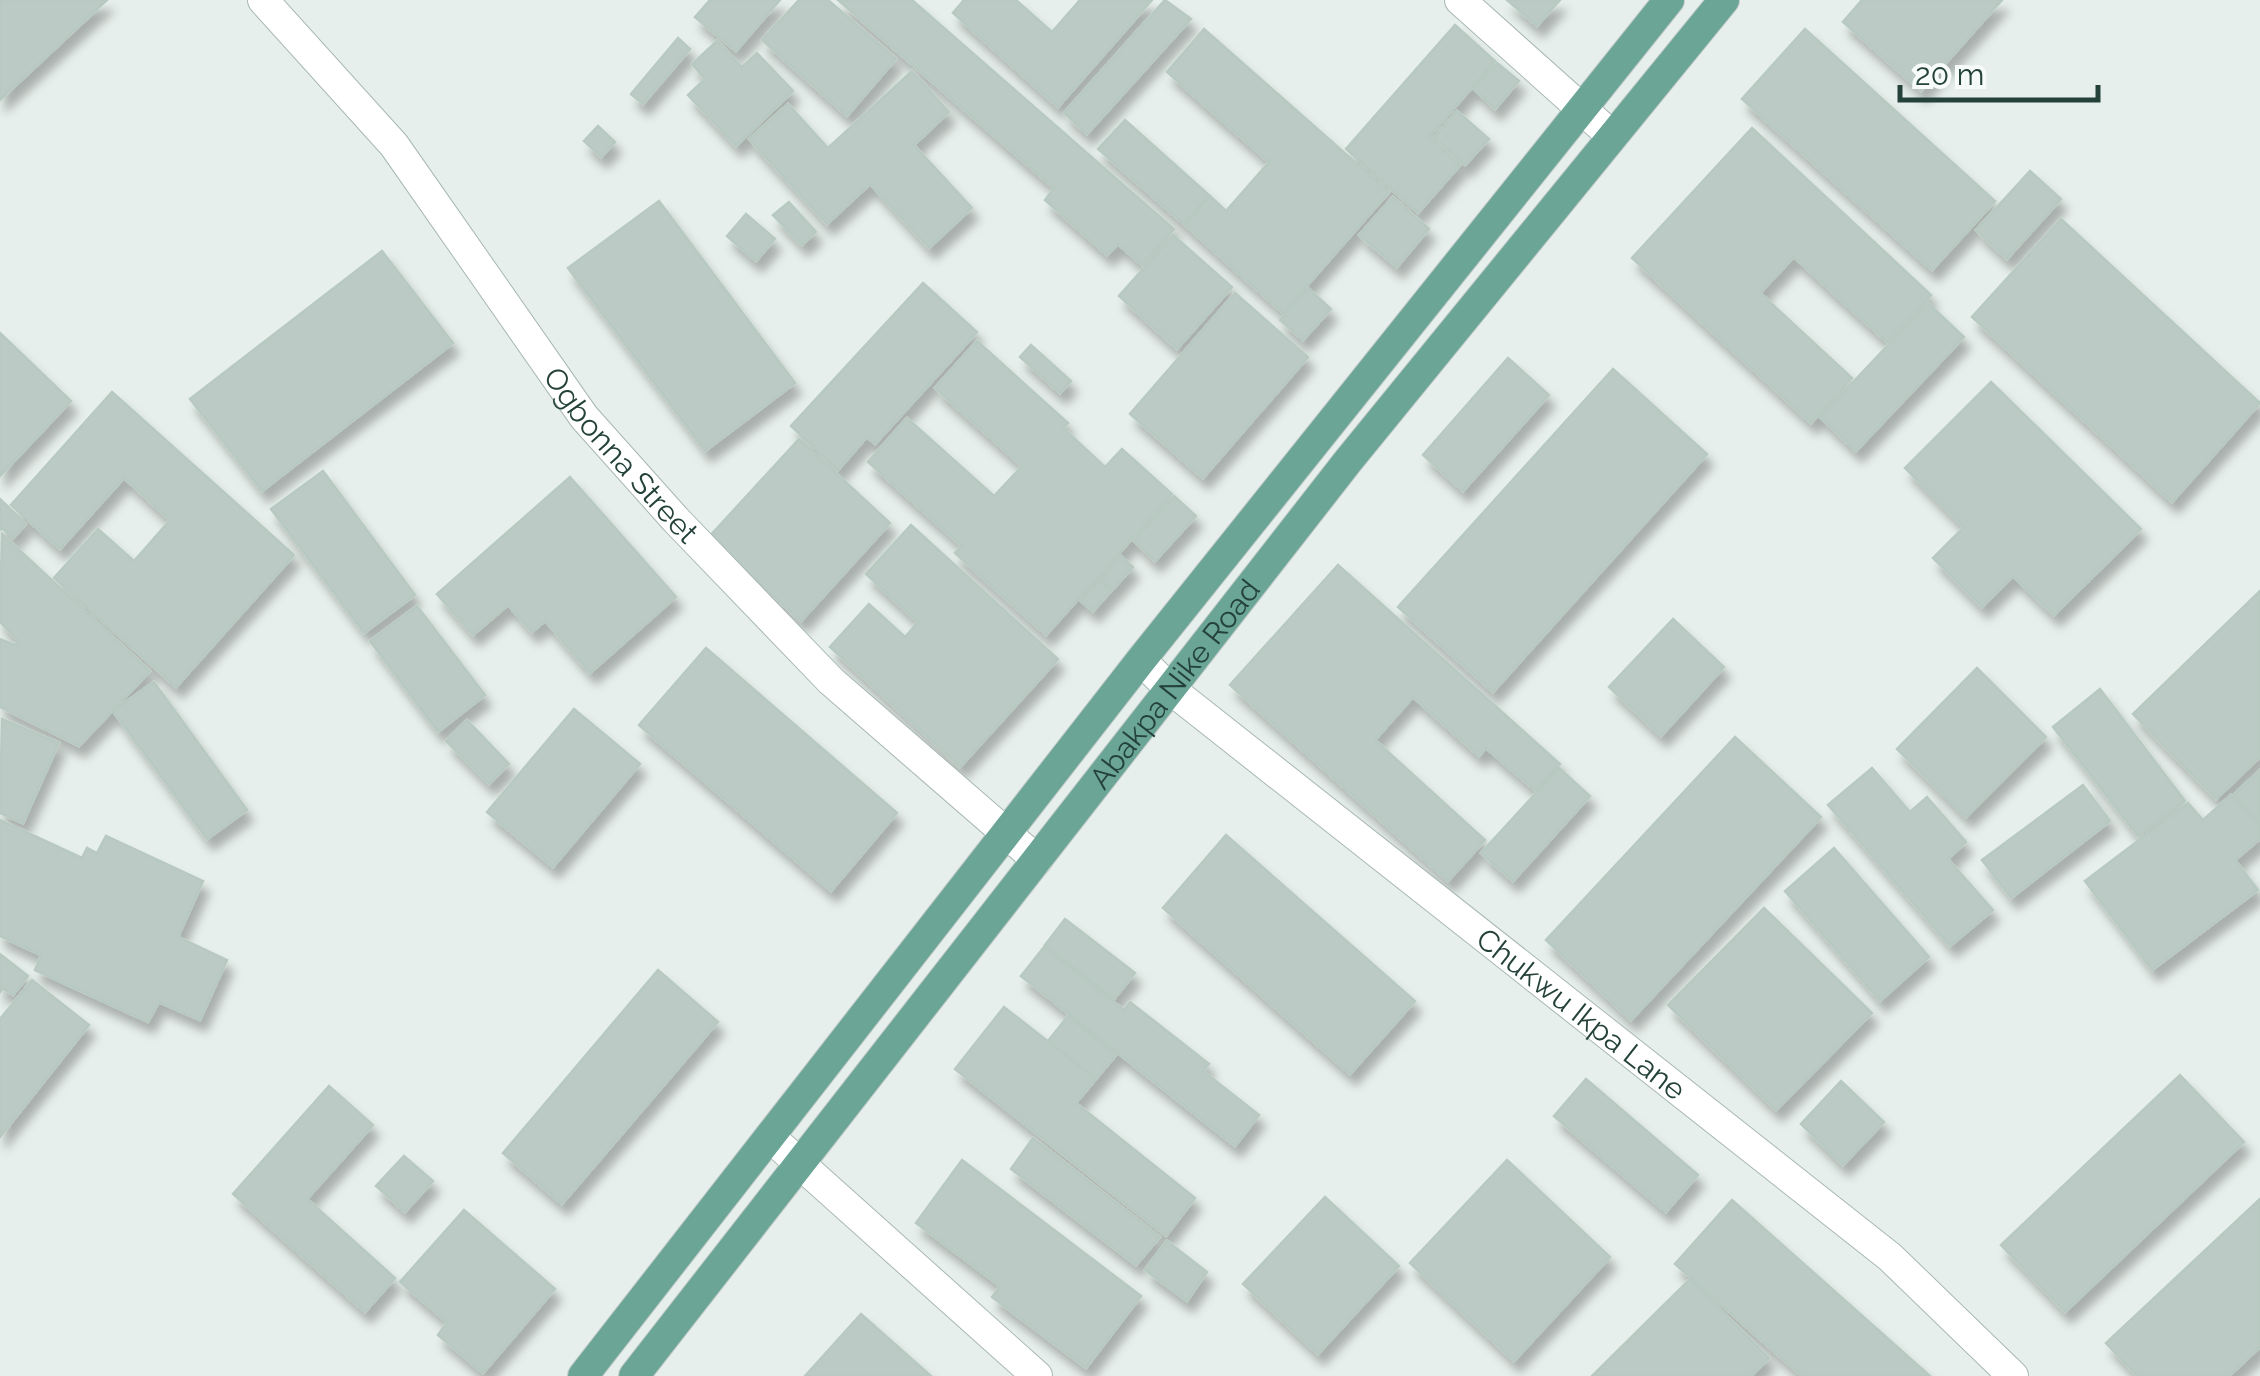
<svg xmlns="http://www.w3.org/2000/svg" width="2260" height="1376" font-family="Raleway,sans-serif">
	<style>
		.building { fill: #bbcac4; stroke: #b8c9c2; stroke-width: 2.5; filter: url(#shadow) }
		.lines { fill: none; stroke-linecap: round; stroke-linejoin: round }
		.street-casing { stroke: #a8b8b2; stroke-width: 32 }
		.primary-casing { stroke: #c2cac8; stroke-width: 32 }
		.street { stroke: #fff; stroke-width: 30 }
		.primary { stroke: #6aa596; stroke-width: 30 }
		.labels { text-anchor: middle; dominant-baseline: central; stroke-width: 8; stroke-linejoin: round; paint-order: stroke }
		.street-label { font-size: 30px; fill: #24423a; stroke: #f7fbf9 }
	</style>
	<defs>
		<filter id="shadow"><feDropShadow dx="6" dy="11" stdDeviation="5" flood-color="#0004"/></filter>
	</defs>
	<rect width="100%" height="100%" fill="#e6efeb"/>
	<!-- building -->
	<g class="building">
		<path d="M 0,0 L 107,0 L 0,100 Z"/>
		<path d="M 710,0 L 780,0 L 736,51 L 695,17 Z"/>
		<path d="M 799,0 L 828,0 L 896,59 L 847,116 L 762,40 Z"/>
		<path d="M 838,0 L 912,0 L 1174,229 L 1142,265 L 1118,244 L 1107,255 L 1045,200 L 1054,188 Z"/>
		<path d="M 964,0 L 1016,0 L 1052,32 L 1080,0 L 1152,0 L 1058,107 L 953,13 Z"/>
		<path d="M 1165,0 L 1191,19 L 1087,134 L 1064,113 Z"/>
		<path d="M 1507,0 L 1560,0 L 1537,26 Z"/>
		<path d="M 1862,0 L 2002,0 L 1921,91 L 1843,22 Z"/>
		<path d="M 1455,25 L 1495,61 L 1429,137 L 1460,165 L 1418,213 L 1346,149 Z"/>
		<path d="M 1204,29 L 1389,192 L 1283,313 L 1185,225 L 1210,196 L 1226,211 L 1269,162 L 1167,72 Z"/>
		<path d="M 1805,29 L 1995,201 L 1932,270 L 1742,99 Z"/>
		<path d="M 678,38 L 690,49 L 643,104 L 631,94 Z"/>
		<path d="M 717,41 L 742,67 L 757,53 L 793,91 L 736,146 L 688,95 L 705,79 L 692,64 Z"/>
		<path d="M 1497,63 L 1519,81 L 1495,109 L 1474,89 Z"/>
		<path d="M 912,71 L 949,112 L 914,145 L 972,208 L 929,248 L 870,184 L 827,224 L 749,139 L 788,104 L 828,148 Z"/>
		<path d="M 1457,111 L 1489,139 L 1465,165 L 1434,137 Z"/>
		<path d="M 1125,120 L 1209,195 L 1184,224 L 1098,149 Z"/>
		<path d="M 598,126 L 615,142 L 601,157 L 584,141 Z"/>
		<path d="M 1752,128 L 1931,295 L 1887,342 L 1794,257 L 1760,293 L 1852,378 L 1811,423 L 1632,258 Z"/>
		<path d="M 2030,171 L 2061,199 L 2007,259 L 1976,230 Z"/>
		<path d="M 1393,197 L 1429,229 L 1397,267 L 1359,235 Z"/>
		<path d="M 659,201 L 795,383 L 705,451 L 568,268 Z"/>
		<path d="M 789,202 L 816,232 L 802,245 L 773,215 Z"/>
		<path d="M 746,214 L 775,239 L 756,261 L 727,236 Z"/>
		<path d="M 2061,219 L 2260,403 L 2172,502 L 1972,317 Z"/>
		<path d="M 1173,235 L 1232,287 L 1177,349 L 1119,296 Z"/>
		<path d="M 382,251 L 453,343 L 262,491 L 190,399 Z"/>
		<path d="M 923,283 L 977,332 L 875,444 L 867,437 L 838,470 L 791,426 Z"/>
		<path d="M 1308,288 L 1331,309 L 1303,340 L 1280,320 Z"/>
		<path d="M 1235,293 L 1308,357 L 1203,478 L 1130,414 Z"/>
		<path d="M 1928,303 L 1964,337 L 1856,451 L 1820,417 Z"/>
		<path d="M 0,333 L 71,401 L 0,476 Z"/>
		<path d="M 977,341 L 1068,423 L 1063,428 L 1105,467 L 1122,449 L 1172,494 L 1046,635 L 955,553 L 962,546 L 868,462 L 907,418 L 994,496 L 1022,466 L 935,388 Z"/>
		<path d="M 1031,345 L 1071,381 L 1060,393 L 1020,357 Z"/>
		<path d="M 1508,358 L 1549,395 L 1463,491 L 1423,455 Z"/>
		<path d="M 1613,369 L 1707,454 L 1493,692 L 1398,607 Z"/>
		<path d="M 1991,382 L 2141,529 L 2054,615 L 2013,576 L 1982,607 L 1933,558 L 1964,527 L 1905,468 Z"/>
		<path d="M 112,392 L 294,555 L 176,687 L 54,578 L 98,529 L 134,561 L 170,520 L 124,478 L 60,549 L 11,505 Z"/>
		<path d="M 799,439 L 890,523 L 801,621 L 709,537 Z"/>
		<path d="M 323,471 L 415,595 L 364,633 L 271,509 Z"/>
		<path d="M 570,477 L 676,597 L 590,673 L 545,621 L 532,632 L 508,605 L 473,635 L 437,594 Z"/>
		<path d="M 1174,496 L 1196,516 L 1155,561 L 1134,541 Z"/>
		<path d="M 1,500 L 26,524 L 13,538 L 2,528 L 0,530 Z"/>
		<path d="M 911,525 L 1058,659 L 960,767 L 830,647 L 869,604 L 905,637 L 918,622 L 866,574 Z"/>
		<path d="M 2,534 L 150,671 L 79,746 L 0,707 L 0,639 L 15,645 L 18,640 L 0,622 Z"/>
		<path d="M 1121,556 L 1133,567 L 1113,589 L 1101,579 Z"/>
		<path d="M 1338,565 L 1560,764 L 1535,790 L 1486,748 L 1479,756 L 1413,697 L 1375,740 L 1485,840 L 1448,881 L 1230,685 Z"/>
		<path d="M 1100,580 L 1111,591 L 1093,611 L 1081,601 Z"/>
		<path d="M 2260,591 L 2260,757 L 2216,799 L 2133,714 Z"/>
		<path d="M 417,606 L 485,695 L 438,732 L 370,641 Z"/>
		<path d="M 1673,619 L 1724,667 L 1661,736 L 1609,687 Z"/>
		<path d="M 706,648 L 897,813 L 831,891 L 639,725 Z"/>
		<path d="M 1977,668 L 2046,737 L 1966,817 L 1897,749 Z"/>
		<path d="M 154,682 L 247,810 L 207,839 L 113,711 Z"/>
		<path d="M 2100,689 L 2185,801 L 2138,836 L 2053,727 Z"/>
		<path d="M 574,709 L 640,764 L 553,867 L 487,812 Z"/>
		<path d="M 2,719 L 59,743 L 23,823 L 0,813 Z"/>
		<path d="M 467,720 L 509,764 L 489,784 L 446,741 Z"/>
		<path d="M 1735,737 L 1821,817 L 1631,1020 L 1546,940 Z"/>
		<path d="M 1559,768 L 1590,796 L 1513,881 L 1481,853 Z"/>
		<path d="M 1872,768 L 1910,812 L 1927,797 L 1966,842 L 1948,859 L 1993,910 L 1950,946 L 1828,805 Z"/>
		<path d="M 2260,770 L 2260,823 L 2234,795 Z"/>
		<path d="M 2083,785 L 2110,821 L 2011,898 L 1982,860 Z"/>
		<path d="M 2231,795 L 2260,826 L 2260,839 L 2235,860 L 2258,890 L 2152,970 L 2085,881 L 2188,803 L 2203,820 Z"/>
		<path d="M 0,820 L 82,858 L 87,848 L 97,853 L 106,836 L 203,881 L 178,937 L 227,960 L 200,1020 L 159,1002 L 148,1022 L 35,970 L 41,955 L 0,936 Z"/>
		<path d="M 1226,835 L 1415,1001 L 1350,1074 L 1163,908 Z"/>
		<path d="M 1834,848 L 1929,957 L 1880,1001 L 1785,891 Z"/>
		<path d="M 1764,908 L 1872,1013 L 1776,1110 L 1668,1005 Z"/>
		<path d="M 1065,919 L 1135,973 L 1114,999 L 1045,945 Z"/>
		<path d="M 1044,947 L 1124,1010 L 1130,1002 L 1209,1064 L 1203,1071 L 1259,1115 L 1235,1146 L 1021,976 Z"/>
		<path d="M 0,954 L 28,976 L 13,995 L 3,988 L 0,992 Z"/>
		<path d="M 658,970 L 718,1022 L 562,1204 L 503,1153 Z"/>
		<path d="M 32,980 L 89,1025 L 0,1137 L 0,1019 Z"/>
		<path d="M 1004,1007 L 1096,1079 L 1076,1103 L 1195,1198 L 1166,1236 L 955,1069 Z"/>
		<path d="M 1068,1016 L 1116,1055 L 1096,1079 L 1048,1041 Z"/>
		<path d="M 2180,1075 L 2244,1142 L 2065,1312 L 2001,1245 Z"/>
		<path d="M 1586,1079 L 1698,1175 L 1666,1212 L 1554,1116 Z"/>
		<path d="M 1841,1081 L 1884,1122 L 1843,1165 L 1801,1124 Z"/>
		<path d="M 329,1086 L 373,1125 L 307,1199 L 395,1278 L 365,1312 L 233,1194 Z"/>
		<path d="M 1033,1138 L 1160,1237 L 1136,1265 L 1011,1169 Z"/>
		<path d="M 404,1156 L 433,1181 L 405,1212 L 376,1186 Z"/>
		<path d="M 962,1160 L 1141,1296 L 1086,1368 L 992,1297 L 1000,1286 L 916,1223 Z"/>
		<path d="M 1507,1160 L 1610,1257 L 1514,1361 L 1410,1263 Z"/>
		<path d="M 1325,1197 L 1399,1266 L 1318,1354 L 1243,1284 Z"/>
		<path d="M 2260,1199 L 2260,1347 L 2229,1376 L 2137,1376 L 2106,1343 Z"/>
		<path d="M 1732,1200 L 1930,1376 L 1802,1376 L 1675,1264 Z"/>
		<path d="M 464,1210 L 555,1289 L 483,1373 L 438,1335 L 447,1322 L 400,1282 Z"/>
		<path d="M 1167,1241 L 1207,1272 L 1187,1301 L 1145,1270 Z"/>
		<path d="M 1690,1279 L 1769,1358 L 1751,1376 L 1592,1376 Z"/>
		<path d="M 861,1314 L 931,1376 L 805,1376 Z"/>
	</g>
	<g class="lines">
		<defs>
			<g id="street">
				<path id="s1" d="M 263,0 L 394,145 L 584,417 L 676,520 L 831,681 L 1037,860"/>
				<path d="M 1460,0 L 1612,136"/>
				<path id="s2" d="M 1141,660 L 1169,688 L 1890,1257 L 2013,1376"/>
				<path d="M 770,1137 L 1037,1376"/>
			</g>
			<g id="primary">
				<path d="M 583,1376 L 1141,660 L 1669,0"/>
				<path id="s3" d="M 634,1376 L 1348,461 L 1724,0"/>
			</g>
		</defs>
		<!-- street casing -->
		<use href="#street" class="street-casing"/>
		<!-- primary casing -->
		<use href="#primary" class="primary-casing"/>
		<!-- street -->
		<use href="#street" class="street"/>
		<!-- primary -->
		<use href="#primary" class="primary"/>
	</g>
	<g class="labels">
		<!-- street labels -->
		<g class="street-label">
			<text stroke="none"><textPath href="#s1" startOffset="580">Ogbonna Street</textPath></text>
			<text stroke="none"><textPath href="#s3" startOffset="878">Abakpa Nike Road</textPath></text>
			<text stroke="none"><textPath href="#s2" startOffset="565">Chukwu Ikpa Lane</textPath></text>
		</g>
	</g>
	<!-- scale -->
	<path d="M1900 85v15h198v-15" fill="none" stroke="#24423a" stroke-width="5"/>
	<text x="1915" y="85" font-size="30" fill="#24423a" stroke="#f7fbf9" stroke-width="8" paint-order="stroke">20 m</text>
</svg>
